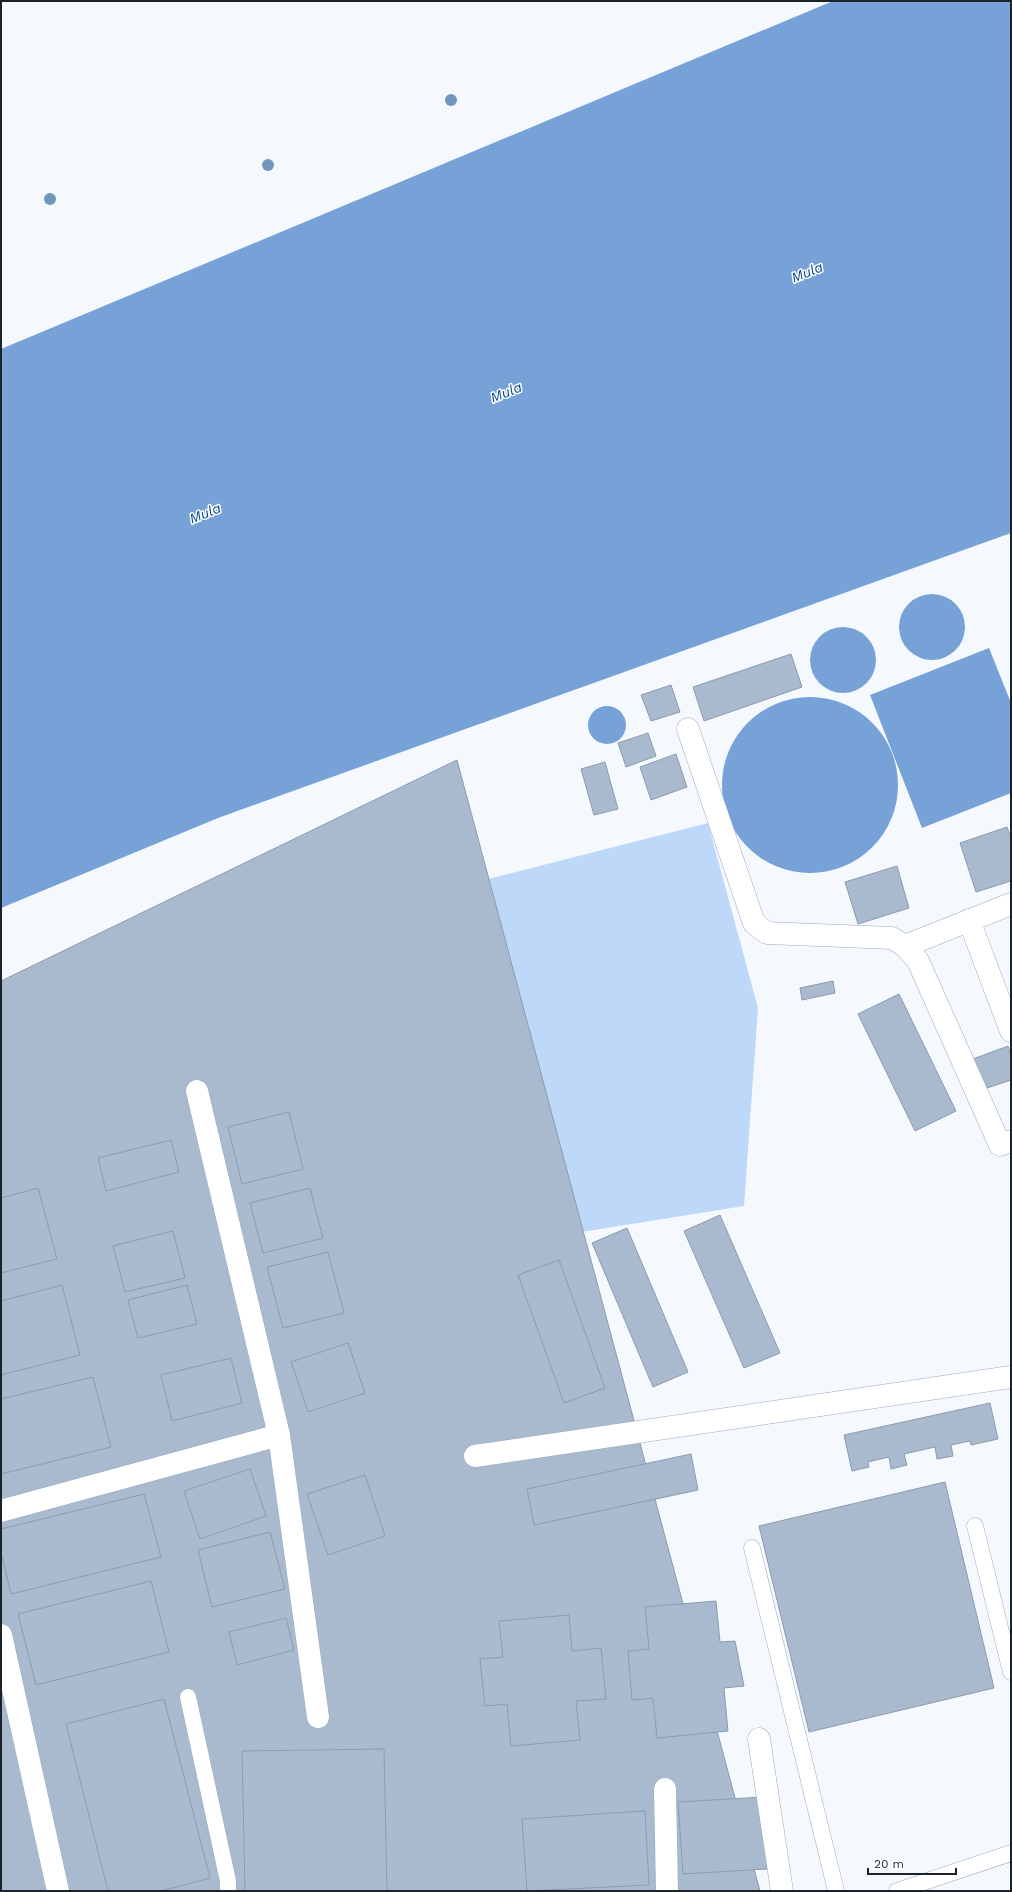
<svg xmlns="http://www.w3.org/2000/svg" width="1012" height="1892" font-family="'Work Sans',sans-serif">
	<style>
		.green { fill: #bdd8f8 }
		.water { fill: #77a2d8 }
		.building { fill: #a9bacf; stroke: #8b9baf }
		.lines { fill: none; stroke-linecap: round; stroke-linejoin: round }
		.service-casing { stroke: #99aabe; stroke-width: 17 }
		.minor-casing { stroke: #99aabe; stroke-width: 23 }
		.service { stroke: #fff; stroke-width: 16 }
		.minor { stroke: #fff; stroke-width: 22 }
		.tree { fill: #7096bb }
		.labels { text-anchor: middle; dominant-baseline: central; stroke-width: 3; stroke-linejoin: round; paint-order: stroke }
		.water-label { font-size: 14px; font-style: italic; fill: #064787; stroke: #fff }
	</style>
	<rect width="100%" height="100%" fill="#f5f9fd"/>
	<!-- green -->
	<path class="green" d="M 708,823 L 758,1008 L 744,1206 L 513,1243 L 343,916 Z"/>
	<!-- water -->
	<g class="water">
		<path d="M 833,1 L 1011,1 L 1011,533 L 218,818 L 1,908 L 1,349 Z"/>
		<circle cx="932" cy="627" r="33"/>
		<circle cx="843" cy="660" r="33"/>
		<path d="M 989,648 L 1011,703 L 1011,793 L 922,828 L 870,695 Z"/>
		<circle cx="810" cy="785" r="88"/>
		<circle cx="607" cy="725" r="19"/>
	</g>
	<!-- building -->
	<g class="building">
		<path d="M 791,654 L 802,687 L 704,721 L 693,687 Z"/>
		<path d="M 671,685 L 680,712 L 651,721 L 641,695 Z"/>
		<path d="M 648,733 L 656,756 L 626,767 L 618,743 Z"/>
		<path d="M 676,754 L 687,787 L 651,800 L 640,767 Z"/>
		<path d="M 457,760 L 760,1891 L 1,1891 L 1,981 Z"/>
		<path d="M 605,762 L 618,809 L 594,815 L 581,769 Z"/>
		<path d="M 1007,827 L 1011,838 L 1011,881 L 976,892 L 960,843 Z"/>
		<path d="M 897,866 L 909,908 L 858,924 L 845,882 Z"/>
		<path d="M 833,981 L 835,993 L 802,1000 L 800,988 Z"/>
		<path d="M 899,994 L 956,1111 L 915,1131 L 858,1014 Z"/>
		<path d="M 1008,1046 L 1011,1055 L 1011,1080 L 984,1089 L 973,1059 Z"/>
		<path d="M 289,1112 L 303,1169 L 242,1184 L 228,1127 Z"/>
		<path d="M 171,1140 L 179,1172 L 106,1191 L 98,1158 Z"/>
		<path d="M 38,1188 L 57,1259 L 1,1273 L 1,1198 Z"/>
		<path d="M 310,1188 L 323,1238 L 263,1253 L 250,1203 Z"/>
		<path d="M 720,1215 L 780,1353 L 744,1368 L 684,1231 Z"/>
		<path d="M 627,1228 L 688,1372 L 653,1387 L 592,1243 Z"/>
		<path d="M 173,1231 L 185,1278 L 125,1292 L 113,1246 Z"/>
		<path d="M 328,1252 L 344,1313 L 283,1328 L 267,1267 Z"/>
		<path d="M 559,1260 L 605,1388 L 564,1403 L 518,1275 Z"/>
		<path d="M 62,1285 L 80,1355 L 1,1375 L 1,1301 Z"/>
		<path d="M 187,1285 L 197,1324 L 138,1338 L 128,1300 Z"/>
		<path d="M 348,1343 L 365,1393 L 308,1412 L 291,1362 Z"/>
		<path d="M 231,1358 L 242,1403 L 172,1421 L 161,1375 Z"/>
		<path d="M 93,1377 L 111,1447 L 1,1474 L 1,1399 Z"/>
		<path d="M 990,1403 L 998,1439 L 971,1445 L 970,1441 L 951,1445 L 953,1456 L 937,1459 L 935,1447 L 904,1454 L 907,1465 L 891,1469 L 889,1457 L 868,1462 L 869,1467 L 852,1471 L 844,1435 Z"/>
		<path d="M 691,1454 L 698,1490 L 534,1525 L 527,1489 Z"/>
		<path d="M 250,1469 L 266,1516 L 200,1539 L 184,1491 Z"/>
		<path d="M 365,1475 L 385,1536 L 328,1555 L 307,1494 Z"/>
		<path d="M 945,1482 L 994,1688 L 809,1732 L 759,1526 Z"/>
		<path d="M 144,1494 L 161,1557 L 11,1594 L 1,1552 L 1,1529 Z"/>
		<path d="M 270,1532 L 285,1589 L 212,1607 L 198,1550 Z"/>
		<path d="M 151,1581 L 169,1652 L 36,1685 L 18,1614 Z"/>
		<path d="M 716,1601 L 720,1642 L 735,1641 L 744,1686 L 724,1688 L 728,1731 L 657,1738 L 653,1698 L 632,1700 L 628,1651 L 649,1649 L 645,1607 Z"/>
		<path d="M 569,1615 L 572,1651 L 601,1648 L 606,1699 L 576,1701 L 580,1740 L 511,1746 L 507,1704 L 485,1706 L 480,1659 L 503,1657 L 499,1621 Z"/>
		<path d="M 286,1618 L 294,1650 L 237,1665 L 229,1632 Z"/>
		<path d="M 164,1699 L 210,1878 L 161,1891 L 108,1891 L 66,1724 Z"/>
		<path d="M 384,1749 L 387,1891 L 245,1891 L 242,1751 Z"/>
		<path d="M 763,1797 L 767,1869 L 683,1874 L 678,1802 Z"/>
		<path d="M 645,1811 L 649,1885 L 527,1891 L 522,1819 Z"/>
	</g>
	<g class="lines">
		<defs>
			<g id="service">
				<path d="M 975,1526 L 1011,1672"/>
				<path d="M 752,1548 L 836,1891"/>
				<path d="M 188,1697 L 228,1881 L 228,1891"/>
				<path d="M 897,1891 L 1011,1853"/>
			</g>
			<g id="minor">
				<path d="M 688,729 L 754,923 L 767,933 L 892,938 L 905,946 L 918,961 L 1000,1145 L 1011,1141"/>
				<path d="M 969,920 L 1011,1031"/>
				<path d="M 905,946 L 1011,904"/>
				<path d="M 197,1091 L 279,1435 L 318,1717"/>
				<path d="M 475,1456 L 1011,1377"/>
				<path d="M 1,1511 L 279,1435"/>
				<path d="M 1,1635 L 58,1891"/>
				<path d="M 759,1739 L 782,1891"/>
				<path d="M 665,1789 L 667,1891"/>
			</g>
		</defs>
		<!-- service casing -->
		<use href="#service" class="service-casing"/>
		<!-- minor casing -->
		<use href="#minor" class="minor-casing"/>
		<!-- service -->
		<use href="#service" class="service"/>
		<!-- minor -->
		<use href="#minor" class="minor"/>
	</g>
	<!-- trees -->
	<g class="tree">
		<circle cx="451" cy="100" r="6"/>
		<circle cx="268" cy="165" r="6"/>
		<circle cx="50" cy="199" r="6"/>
	</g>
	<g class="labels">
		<!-- water labels -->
		<g class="water-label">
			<text transform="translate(807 272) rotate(-22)">Mula</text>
			<text transform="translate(506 392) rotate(-22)">Mula</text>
			<text transform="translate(205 513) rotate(-22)">Mula</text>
		</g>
	</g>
	<!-- border -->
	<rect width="1012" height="1892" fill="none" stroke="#1c222a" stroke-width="4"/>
	<!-- scale -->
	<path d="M868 1868v6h88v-6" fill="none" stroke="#1c222a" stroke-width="2"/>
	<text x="874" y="1868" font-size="12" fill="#1c222a" stroke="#ffffff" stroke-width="3" paint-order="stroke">20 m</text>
</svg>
